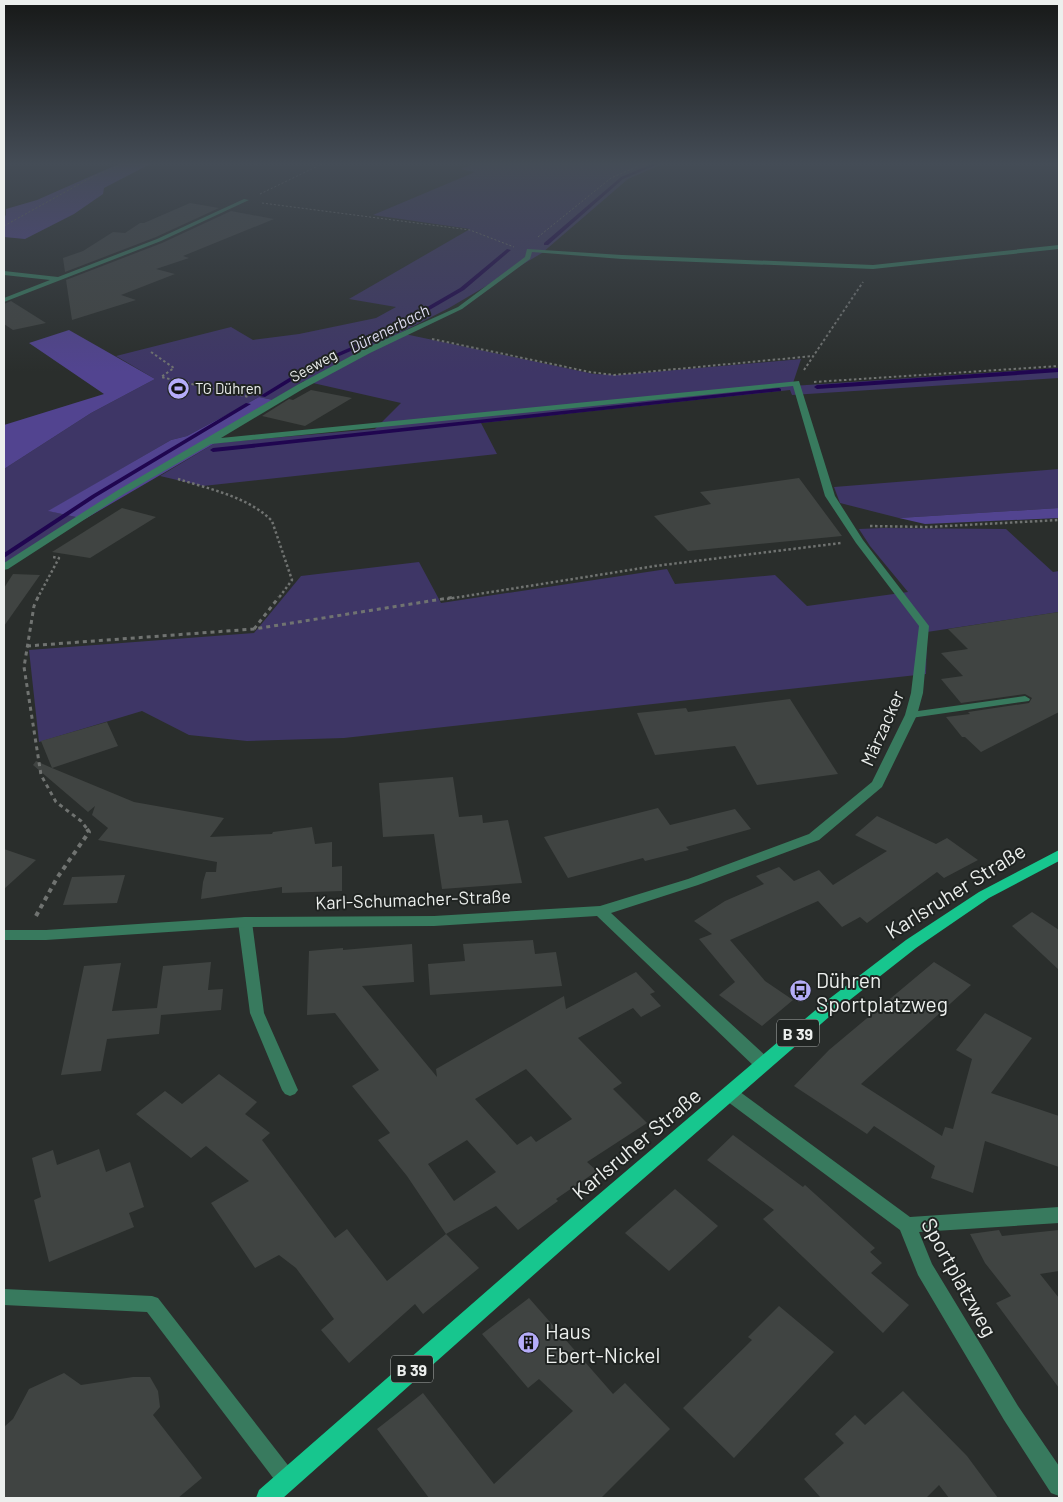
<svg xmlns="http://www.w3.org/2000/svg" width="1063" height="1502" font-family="Barlow,sans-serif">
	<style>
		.green { fill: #3e3666 }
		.forest { fill: #524490 }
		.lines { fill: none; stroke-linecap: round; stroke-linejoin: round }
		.stream { fill: #200650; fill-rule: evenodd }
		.building { fill: #404442; fill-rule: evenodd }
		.path-far4 { stroke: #707371; stroke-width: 1; stroke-dasharray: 2 2; stroke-linecap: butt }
		.path-far3 { stroke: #707371; stroke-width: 2; stroke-dasharray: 2.5 2.5; stroke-linecap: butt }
		.path-far2 { stroke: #707371; stroke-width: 2.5; stroke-dasharray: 2.5 2.5; stroke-linecap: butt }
		.path-far1 { stroke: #707371; stroke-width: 3; stroke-dasharray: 4 4; stroke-linecap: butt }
		.path { stroke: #707371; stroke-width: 4; stroke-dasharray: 4.5 4.5; stroke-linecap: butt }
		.service { fill: #387a5e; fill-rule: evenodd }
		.minor { fill: #387a5e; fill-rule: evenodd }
		.primary { fill: #17c68e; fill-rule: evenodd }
		.labels { text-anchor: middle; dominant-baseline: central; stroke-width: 4; stroke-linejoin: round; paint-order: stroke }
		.far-street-label { font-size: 15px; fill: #ecefed; stroke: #202422 }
		.far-poi-label { font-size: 15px; fill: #ecefed; stroke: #202422; text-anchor: start }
		.far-water-label { font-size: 16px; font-style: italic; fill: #dddbf1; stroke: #202422 }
		.shield { fill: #202422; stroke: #afb2b0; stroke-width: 1 }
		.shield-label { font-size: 16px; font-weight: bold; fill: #ecefed }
		.street-label { font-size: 18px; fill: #ecefed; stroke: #202422 }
		.near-street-label { font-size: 21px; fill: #ecefed; stroke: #202422 }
		.near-poi-label { font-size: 21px; fill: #ecefed; stroke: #202422; text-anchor: start }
	</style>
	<rect width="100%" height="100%" fill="#2a2e2c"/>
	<!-- green -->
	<g class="green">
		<path d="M 479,162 L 667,162 L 628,179 L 542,253 L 449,308 L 400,333 L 594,374 L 618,375 L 801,359 L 792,386 L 1059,368 L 1059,378 L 792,395 L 790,390 L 481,423 L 497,454 L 203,486 L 160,476 L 215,443 L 375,429 L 401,403 L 304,381 L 273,400 L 259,397 L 187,436 L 171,440 L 49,511 L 85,519 L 4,565 L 4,469 L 91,413 L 155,379 L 116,356 L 231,327 L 253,340 L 299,334 L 376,318 L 396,307 L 349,299 L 470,229 L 373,215 L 475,172 L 460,169 Z"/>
		<path d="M 1059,469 L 1059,508 L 899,518 L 840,503 L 834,487 Z"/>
		<path d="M 883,528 L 1006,529 L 1053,572 L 1059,571 L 1059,612 L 927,632 L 926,674 L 344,738 L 247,741 L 189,735 L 142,711 L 39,742 L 29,650 L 254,633 L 301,576 L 419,562 L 441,603 L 667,569 L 675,584 L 775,575 L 807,606 L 908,592 L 870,546 L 859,529 Z"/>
	</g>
	<!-- forest -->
	<g class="forest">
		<path d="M 123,162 L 154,162 L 104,188 L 103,194 L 74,214 L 25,239 L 4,237 L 4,217 L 6,215 L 6,209 L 37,200 Z"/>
		<path d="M 69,330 L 155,379 L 91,413 L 4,469 L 4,425 L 104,394 L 29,343 Z"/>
		<path d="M 259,397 L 273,400 L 205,440 L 215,443 L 85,519 L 48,511 L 171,440 L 187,436 Z"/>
		<path d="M 1059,508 L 1059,518 L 925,524 L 899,518 Z"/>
	</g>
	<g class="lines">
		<!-- stream -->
		<g class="stream">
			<path d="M 657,162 L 663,162 L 623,179 L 548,245 L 544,245 L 544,243 L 621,177 Z"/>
			<path d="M 507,249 L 511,250 L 464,290 L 381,338 L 316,366 L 265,397 L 260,396 L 312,364 L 377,336 L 460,288 Z"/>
			<path d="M 1059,368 L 1059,372 L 817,389 L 814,387 L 817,385 Z"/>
			<path d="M 779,388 L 781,389 L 781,391 L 213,452 L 210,450 L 213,448 Z"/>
			<path d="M 246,403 L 251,404 L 96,497 L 4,558 L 4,553 L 92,495 Z"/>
		</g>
	</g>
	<!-- building -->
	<g class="building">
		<path d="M 190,203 L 219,208 L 156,237 L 65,272 L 63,258 L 83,251 L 113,232 L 125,233 L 140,223 L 144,223 Z"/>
		<path d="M 231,211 L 274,219 L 183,256 L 189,258 L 156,269 L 175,274 L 121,295 L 136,300 L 72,320 L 66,280 L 162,243 Z"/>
		<path d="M 11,301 L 46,323 L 13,330 L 4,324 L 4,304 Z"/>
		<path d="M 311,390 L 352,398 L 305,426 L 262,416 L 289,399 L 293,400 Z"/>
		<path d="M 799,478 L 842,536 L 688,551 L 654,516 L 711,504 L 700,492 Z"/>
		<path d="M 122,508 L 156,517 L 90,558 L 52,552 Z"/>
		<path d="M 13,574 L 40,575 L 4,626 L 4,588 Z"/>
		<path d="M 1059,612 L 1059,712 L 981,752 L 965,737 L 962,737 L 946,717 L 970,714 L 968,712 L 1029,703 L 1032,698 L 1025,694 L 961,703 L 941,679 L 963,676 L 941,653 L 968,649 L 948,629 Z"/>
		<path d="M 790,699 L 838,774 L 757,785 L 735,746 L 655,755 L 637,713 L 686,708 L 688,712 Z"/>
		<path d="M 107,722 L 118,746 L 52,768 L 134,802 L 224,818 L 210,837 L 272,834 L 273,832 L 312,827 L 315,844 L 332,842 L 332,867 L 342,866 L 342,891 L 282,893 L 282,887 L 201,899 L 203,882 L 206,872 L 216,872 L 217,862 L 98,840 L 108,828 L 92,815 L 95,806 L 88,812 L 33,765 L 36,761 L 52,768 L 41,741 Z"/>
		<path d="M 453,777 L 459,817 L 482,815 L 483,823 L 508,820 L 522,883 L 442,889 L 434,834 L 383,837 L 379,783 Z"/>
		<path d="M 658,808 L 670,825 L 735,809 L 751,829 L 686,847 L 689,850 L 645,861 L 643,858 L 568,878 L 544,837 Z"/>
		<path d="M 877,816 L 936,844 L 947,838 L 978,860 L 944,878 L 937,872 L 867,923 L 860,917 L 842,927 L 818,901 L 730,940 L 765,981 L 793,1000 L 762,1026 L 719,995 L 735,982 L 699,939 L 712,934 L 694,921 L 725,901 L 764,884 L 756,876 L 779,867 L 794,881 L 819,870 L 833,885 L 887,851 L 855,835 Z"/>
		<path d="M 4,849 L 36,860 L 4,889 Z"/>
		<path d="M 125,875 L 117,903 L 63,905 L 72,877 Z"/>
		<path d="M 1032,912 L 1059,930 L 1059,970 L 1012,926 Z"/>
		<path d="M 533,940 L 535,954 L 556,952 L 562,986 L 430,995 L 428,964 L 465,961 L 463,944 Z"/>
		<path d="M 412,944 L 414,982 L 362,986 L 437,1077 L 436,1069 L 564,996 L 566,1009 L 636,972 L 655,992 L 650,994 L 661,1006 L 641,1017 L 633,1008 L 578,1038 L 622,1083 L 613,1089 L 647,1123 L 587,1162 L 597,1171 L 556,1199 L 558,1201 L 518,1230 L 496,1206 L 446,1234 L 407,1176 L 378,1140 L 390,1133 L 352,1086 L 379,1070 L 335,1013 L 307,1015 L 309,951 L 343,948 L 343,950 ZM 526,1069 L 572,1119 L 536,1142 L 531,1136 L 517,1145 L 475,1099 ZM 467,1140 L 496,1172 L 454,1201 L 428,1164 Z"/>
		<path d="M 211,962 L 208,990 L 223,989 L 221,1010 L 161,1015 L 159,1034 L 107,1039 L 101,1071 L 61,1075 L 84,966 L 121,963 L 112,1011 L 157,1008 L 163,966 Z"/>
		<path d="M 934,962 L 971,985 L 861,1084 L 942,1136 L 945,1127 L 953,1129 L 972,1059 L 956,1050 L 985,1013 L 1032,1038 L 991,1093 L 1059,1116 L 1059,1167 L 985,1141 L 973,1193 L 931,1178 L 935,1166 L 874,1126 L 867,1134 L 794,1086 L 829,1050 Z"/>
		<path d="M 219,1074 L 257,1102 L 245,1114 L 270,1133 L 262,1140 L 335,1238 L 347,1229 L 387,1281 L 446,1234 L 479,1268 L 423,1314 L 415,1304 L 349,1363 L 321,1330 L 334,1319 L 296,1268 L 279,1255 L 255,1268 L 211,1203 L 249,1181 L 206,1146 L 191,1158 L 136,1114 L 165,1091 L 182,1104 Z"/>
		<path d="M 733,1135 L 803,1187 L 805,1185 L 875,1248 L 870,1252 L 882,1263 L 871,1273 L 909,1305 L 883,1333 L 763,1219 L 774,1210 L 707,1160 Z"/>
		<path d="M 99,1149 L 106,1172 L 130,1162 L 144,1207 L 129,1213 L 134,1227 L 49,1262 L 34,1200 L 41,1197 L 32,1158 L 53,1150 L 57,1165 Z"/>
		<path d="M 675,1189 L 718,1226 L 669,1271 L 625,1233 Z"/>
		<path d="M 999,1230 L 1002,1236 L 1059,1230 L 1059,1271 L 1040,1274 L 1059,1298 L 1059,1388 L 996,1303 L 1011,1296 L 985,1263 L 970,1234 Z"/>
		<path d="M 529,1298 L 613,1394 L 625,1383 L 670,1429 L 601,1498 L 429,1498 L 377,1429 L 423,1393 L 494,1484 L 573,1411 L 539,1379 L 528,1388 L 482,1334 Z"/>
		<path d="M 779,1306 L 834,1352 L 734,1458 L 683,1408 L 752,1340 L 748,1337 Z"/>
		<path d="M 64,1373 L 81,1385 L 133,1377 L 150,1377 L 158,1391 L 160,1407 L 153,1415 L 202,1478 L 178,1498 L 4,1498 L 4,1427 L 13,1419 L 29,1389 Z"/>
		<path d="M 903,1391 L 967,1456 L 998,1498 L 949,1498 L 939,1485 L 926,1498 L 821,1498 L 804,1479 L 844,1443 L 835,1434 L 855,1415 L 865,1425 Z"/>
	</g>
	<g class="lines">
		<!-- path-far4 -->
		<g class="path-far4">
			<path d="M 1038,162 L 1059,167"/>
			<path d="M 260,194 L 326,162"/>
			<path d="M 262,203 L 470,230 L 514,247"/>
			<path d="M 4,226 L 92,177 L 127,162"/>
			<path d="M 538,237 L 611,178 L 648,162"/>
		</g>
		<!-- path-far3 -->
		<g class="path-far3">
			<path d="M 432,339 L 590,372 L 614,375 L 813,356"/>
			<path d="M 151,352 L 174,368 L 161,377 L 249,397"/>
			<path d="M 804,370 L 863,282"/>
			<path d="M 814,382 L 1059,366"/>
		</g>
		<!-- path-far2 -->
		<g class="path-far2">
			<path d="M 178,479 C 209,489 249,497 272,521 L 292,580 L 278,599"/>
			<path d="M 870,526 L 928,527 L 1059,520"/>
			<path d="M 37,599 L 59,558 L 53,557"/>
			<path d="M 447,599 L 655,566 L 841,543"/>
		</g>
		<!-- path-far1 -->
		<g class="path-far1">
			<path d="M 38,597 L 34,606 L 24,667 L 41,775 L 56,802 L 81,821 L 88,830"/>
			<path d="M 254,629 L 279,597"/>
			<path d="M 27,646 L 254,629 L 455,597"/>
		</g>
		<!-- path -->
		<path class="path" d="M 36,916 L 57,878 L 89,832 L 87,829"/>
		<!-- service -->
		<g class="service">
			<path d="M 1025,696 L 1030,699 L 1029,701 L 911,718 L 906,715 L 911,712 Z"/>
			<path d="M 245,917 L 250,919 L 252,922 L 264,1013 L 298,1090 L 295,1094 L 290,1096 L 285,1094 L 282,1090 L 250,1013 L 238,922 L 240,919 Z"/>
			<path d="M 4,1289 L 152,1296 L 158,1298 L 294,1473 L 297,1480 L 294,1487 L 287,1490 L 280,1487 L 147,1312 L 4,1305 Z"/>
		</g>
		<!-- minor -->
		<g class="minor">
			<path d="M 244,199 L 249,200 L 161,241 L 4,302 L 4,298 L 50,280 L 4,275 L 4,271 L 58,277 L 157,239 Z"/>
			<path d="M 1059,245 L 1059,249 L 873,269 L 622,259 L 532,252 L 530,259 L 462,309 L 370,353 L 303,389 L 221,438 L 799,381 L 835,496 L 863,540 L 929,626 L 923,693 L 917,715 L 882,787 L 819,840 L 698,885 L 611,913 L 768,1058 L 770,1063 L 768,1068 L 762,1069 L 756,1068 L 597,916 L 434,926 L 245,927 L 46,940 L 4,940 L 4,930 L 46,930 L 245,917 L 434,916 L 600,906 L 688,879 L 809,834 L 872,782 L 905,715 L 911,693 L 919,626 L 856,543 L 825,496 L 793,386 L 211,444 L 124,494 L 8,569 L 4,570 L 4,563 L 118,490 L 297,385 L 364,349 L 458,307 L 525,257 L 527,249 L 622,255 L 873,265 Z"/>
			<path d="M 730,1087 L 736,1089 L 910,1217 L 1059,1207 L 1059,1223 L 919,1232 L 932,1264 L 1018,1406 L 1059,1466 L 1059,1496 L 1051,1493 L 1004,1420 L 918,1275 L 900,1230 L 724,1099 L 722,1094 L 724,1089 Z"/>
		</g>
		<!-- primary -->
		<path class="primary" d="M 1059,850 L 1059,861 L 989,898 L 916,948 L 837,1010 L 565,1247 L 283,1498 L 256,1498 L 259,1490 L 551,1235 L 825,1002 L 906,940 L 979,892 Z"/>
	</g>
	<!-- sky -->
	<linearGradient id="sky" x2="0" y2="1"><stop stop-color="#171918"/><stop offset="0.44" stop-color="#444c56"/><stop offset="1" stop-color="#444c56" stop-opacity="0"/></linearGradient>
	<rect width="1063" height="372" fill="url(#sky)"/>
	<!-- icons -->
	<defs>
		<symbol id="stadium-disc" viewBox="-11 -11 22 22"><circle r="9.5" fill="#b5acf8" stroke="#202422"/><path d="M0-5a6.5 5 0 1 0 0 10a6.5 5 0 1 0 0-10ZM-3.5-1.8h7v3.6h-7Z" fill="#111"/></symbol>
		<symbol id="bus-disc" viewBox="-11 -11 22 22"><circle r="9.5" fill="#b5acf8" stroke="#202422"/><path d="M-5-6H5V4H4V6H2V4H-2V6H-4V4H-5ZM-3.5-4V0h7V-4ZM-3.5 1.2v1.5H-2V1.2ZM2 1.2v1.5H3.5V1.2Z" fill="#111"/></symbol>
		<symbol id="building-disc" viewBox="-11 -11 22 22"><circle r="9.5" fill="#b5acf8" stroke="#202422"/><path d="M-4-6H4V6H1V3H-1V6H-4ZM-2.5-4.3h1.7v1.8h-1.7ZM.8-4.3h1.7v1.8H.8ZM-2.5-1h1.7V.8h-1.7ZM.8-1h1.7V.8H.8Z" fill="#111"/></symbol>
	</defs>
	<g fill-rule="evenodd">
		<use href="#stadium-disc" x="166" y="376" width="25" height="25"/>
		<use href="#bus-disc" x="788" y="978" width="25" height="25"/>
		<use href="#building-disc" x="516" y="1330" width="25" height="25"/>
	</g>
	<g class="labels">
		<!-- far-street labels -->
		<g class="far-street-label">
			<text transform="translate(313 365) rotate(-29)">Seeweg</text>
		</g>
		<!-- far-poi labels -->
		<g class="far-poi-label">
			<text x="195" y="388">TG Dühren</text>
		</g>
		<!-- far-water labels -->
		<g class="far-water-label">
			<text transform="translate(389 328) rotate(-27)">Dürenerbach</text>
		</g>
		<!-- shield labels -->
		<g class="shield">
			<rect x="777" y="1019.5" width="42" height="27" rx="4"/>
			<rect x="391" y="1355.5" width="42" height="27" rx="4"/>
		</g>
		<g class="shield-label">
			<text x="798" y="1033">B 39</text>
			<text x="412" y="1369">B 39</text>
		</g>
		<!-- street labels -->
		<g class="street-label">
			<text transform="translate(882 728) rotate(-66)">Märzacker</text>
			<text transform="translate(413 899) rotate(-2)">Karl-Schumacher-Straße</text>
		</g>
		<!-- near-street labels -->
		<g class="near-street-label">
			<text transform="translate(955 890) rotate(-32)">Karlsruher Straße</text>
			<text transform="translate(636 1143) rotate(-40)">Karlsruher Straße</text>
			<text transform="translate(960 1277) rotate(61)">Sportplatzweg</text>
		</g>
		<!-- near-poi labels -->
		<g class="near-poi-label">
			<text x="816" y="979">Dühren<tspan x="816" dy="24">Sportplatzweg</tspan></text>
			<text x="545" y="1330">Haus<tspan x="545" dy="24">Ebert-Nickel</tspan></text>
		</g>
	</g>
	<!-- border -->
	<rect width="1063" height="1502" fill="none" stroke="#ecefed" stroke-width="10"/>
</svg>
